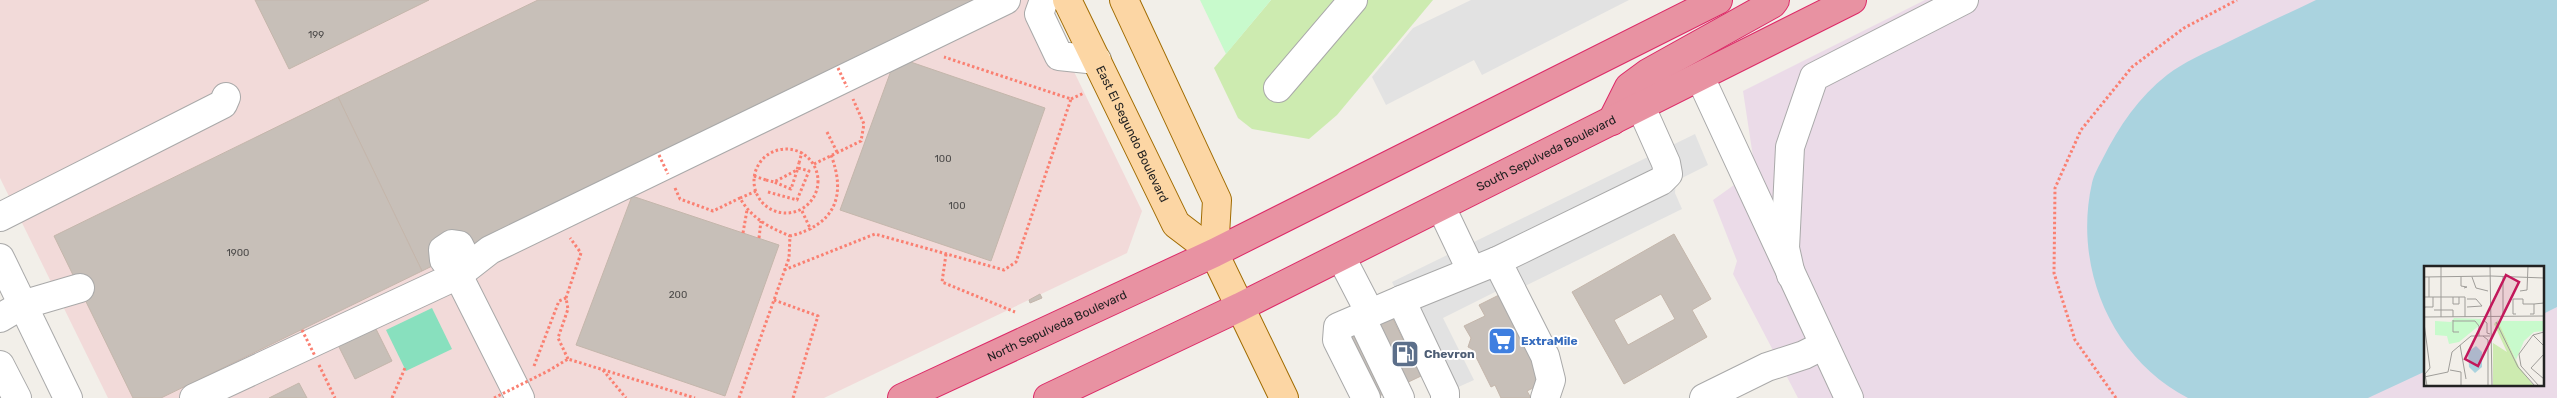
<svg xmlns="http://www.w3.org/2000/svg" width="2557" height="398" font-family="Rubik,sans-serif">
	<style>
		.commercial { fill: #f2dad9 }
		.industrial { fill: #ebdbe8; fill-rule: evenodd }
		.grass { fill: #cdebb0 }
		.park { fill: #c8facc }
		.pitch { fill: #88e0be }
		.parking { fill: #e2e2e2 }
		.water { fill: #aad3df }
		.building { fill: #c7bfb8; stroke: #c4b6ab; fill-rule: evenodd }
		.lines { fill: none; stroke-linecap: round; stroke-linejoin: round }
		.minor-casing { stroke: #a9a9a9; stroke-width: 30 }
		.major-casing { stroke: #a06b00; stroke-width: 30 }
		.highway-casing { stroke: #dc2a67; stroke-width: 30 }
		.path { stroke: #fa8072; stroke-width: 3; stroke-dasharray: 2.5 2.5; stroke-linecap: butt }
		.minor { stroke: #fff; stroke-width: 28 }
		.major { stroke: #fcd6a4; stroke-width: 28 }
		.highway { stroke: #e892a2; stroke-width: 28 }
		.path-bridge { stroke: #fa8072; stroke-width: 3; stroke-dasharray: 2.5 2.5; stroke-linecap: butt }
		.labels { text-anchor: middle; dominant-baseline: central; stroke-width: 4; stroke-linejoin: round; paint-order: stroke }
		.number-label { font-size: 10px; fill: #4b4948 }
		.street-label { font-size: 12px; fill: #222; stroke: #fff }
		.shop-label { font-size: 12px; font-weight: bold; fill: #366cbe; stroke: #fff; text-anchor: start }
		.service-label { font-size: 12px; font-weight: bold; fill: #4e5e75; stroke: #fff; text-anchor: start }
		.inset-road { fill: none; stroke: #9f9d99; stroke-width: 1 }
		.view { fill: #c2185b; fill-opacity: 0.15; stroke: #c2185b; stroke-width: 2.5 }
		.inset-edge { fill: none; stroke: #222; stroke-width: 2.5 }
	</style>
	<rect width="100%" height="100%" fill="#f2efe9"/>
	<!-- commercial -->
	<path class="commercial" d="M 0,0 L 1039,0 L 1142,211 L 1127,253 L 824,398 L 108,398 L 0,178 Z"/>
	<!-- industrial -->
	<path class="industrial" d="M 1925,0 L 2557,0 L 2557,398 L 1798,398 L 1733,274 L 1737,261 L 1713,200 L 1755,170 L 1743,91 ZM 2426,267 L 2543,267 L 2543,384 L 2426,384 Z"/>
	<!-- grass -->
	<path class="grass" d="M 1271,0 L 1433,0 L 1337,115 L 1309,139 L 1252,129 L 1238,118 L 1214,68 Z"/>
	<!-- park -->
	<path class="park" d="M 1200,0 L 1271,0 L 1226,54 Z"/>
	<!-- pitch -->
	<path class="pitch" d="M 432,308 L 452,349 L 406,371 L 386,330 Z"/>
	<!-- parking -->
	<g class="parking">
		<path d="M 1471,0 L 1629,0 L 1482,75 L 1474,60 L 1386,105 L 1372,77 L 1413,28 Z"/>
		<path d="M 1695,134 L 1708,165 L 1676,181 L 1675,193 L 1682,209 L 1521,288 L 1517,281 L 1443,318 L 1474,380 L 1445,393 L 1392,282 Z"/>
	</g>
	<!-- water -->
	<path class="water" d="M 2316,0 L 2557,0 L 2557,307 L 2543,314 L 2543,267 L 2426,267 L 2426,371 L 2368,398 L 2188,398 C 2111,358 2073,267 2092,183 C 2094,174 2099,166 2103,158 C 2119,126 2139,97 2167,75 C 2184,62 2205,53 2224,44 C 2254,29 2285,15 2316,0 Z"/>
	<!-- building -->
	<g class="building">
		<path d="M 255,0 L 429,0 L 289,69 Z"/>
		<path d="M 538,0 L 977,0 L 422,271 L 338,97 Z"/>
		<path d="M 896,57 L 1045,108 L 991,261 L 840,210 Z"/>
		<path d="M 338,97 L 422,271 L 161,398 L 133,398 L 54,236 Z"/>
		<path d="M 632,196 L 779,245 L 725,396 L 576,345 Z"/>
		<path d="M 1674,234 L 1711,299 L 1692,310 L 1707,337 L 1624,384 L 1572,292 ZM 1661,294 L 1675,319 L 1628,345 L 1614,320 Z"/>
		<path d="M 1507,291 L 1541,384 L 1527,391 L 1531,398 L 1501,398 L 1495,385 L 1491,387 L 1472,349 L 1468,347 L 1471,338 L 1464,326 L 1485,316 L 1479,305 Z"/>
		<path d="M 1040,294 L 1042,298 L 1030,303 L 1029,300 Z"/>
		<path d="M 1390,313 L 1421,376 L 1375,398 L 1343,336 Z"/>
		<path d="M 373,323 L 392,361 L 355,379 L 336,341 Z"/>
		<path d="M 299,383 L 307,398 L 269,398 Z"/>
	</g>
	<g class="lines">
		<defs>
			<g id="minor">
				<path d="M 1044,0 L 1039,14 L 1059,56 L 1097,60"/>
				<path d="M 1700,77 L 1849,398"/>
				<path d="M 1278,88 L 1353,0"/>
				<path d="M 1441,207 L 1471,270"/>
				<path d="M 0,217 L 223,104 L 226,97"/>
				<path d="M 1341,257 L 1370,313"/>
				<path d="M 0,258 L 68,398"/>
				<path d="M 1497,261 L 1545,356 L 1551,380 L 1545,398"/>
				<path d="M 458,275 L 462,251 L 459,245 L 452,244 L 443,250 L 444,260 L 458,275 L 520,398"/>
				<path d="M 1791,275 L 1785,248 L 1790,147 L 1814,77 L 1964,0"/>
				<path d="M 1361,317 L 1400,398"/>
				<path d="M 0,318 L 22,305 L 80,288"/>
				<path d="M 0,365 L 17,398"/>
				<path d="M 194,398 L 458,275 L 490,250 L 1006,0"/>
				<path d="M 1366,398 L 1337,340 L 1338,327 L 1401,300"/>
				<path d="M 1445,398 L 1445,393 L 1401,300 L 1497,261 L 1661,181 L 1668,174 L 1666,163 L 1641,107"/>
				<path d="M 1704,398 L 1767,367 L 1804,355 L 1824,345"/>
			</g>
			<g id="major">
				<path id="s1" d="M 1067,0 L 1176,224 L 1214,253 L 1284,398"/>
				<path d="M 1124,0 L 1217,200 L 1214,253"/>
			</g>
			<g id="highway">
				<path d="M 1612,121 L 1629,87 L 1648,73 L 1772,4 L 1775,0"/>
				<path id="s2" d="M 902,398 L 1214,253 L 1718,0"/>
				<path id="s3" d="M 1048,398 L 1240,307 L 1852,0"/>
			</g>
		</defs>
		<!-- minor casing -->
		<use href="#minor" class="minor-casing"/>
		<!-- major casing -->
		<use href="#major" class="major-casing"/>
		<!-- highway casing -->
		<use href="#highway" class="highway-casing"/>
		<!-- path -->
		<g class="path">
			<path d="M 1071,99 L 1084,93"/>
			<path d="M 827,132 L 837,152"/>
			<circle cx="786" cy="181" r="32"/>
			<path d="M 799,163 L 802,152"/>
			<path d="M 814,164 L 861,141 L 864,124 L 853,99"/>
			<path d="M 754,176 L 766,180"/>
			<path d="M 675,188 L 680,199 L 713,211 L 740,198"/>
			<path d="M 756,191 L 740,198 C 751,218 770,228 790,236"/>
			<path d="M 768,192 L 797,200 L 809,171 L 798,168 L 791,189 L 774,182"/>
			<path d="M 802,211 L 811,230"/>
			<path d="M 743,233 L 747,210"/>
			<path d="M 759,238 L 761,221"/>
			<path d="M 946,254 L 942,282 L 1015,312"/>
			<path d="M 784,270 L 875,234 L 1004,270 L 1016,262 L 1071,99 L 944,57"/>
			<path d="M 774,300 L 818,316 L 793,398"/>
			<path d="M 568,359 L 558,338 L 568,309 L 566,298 L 581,253 L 570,238"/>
			<path d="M 319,365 L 335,398"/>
			<path d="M 534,366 L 559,301 L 566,298"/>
			<path d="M 603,370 L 626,398"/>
			<path d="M 548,371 L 568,359 L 695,398"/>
			<path d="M 392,398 L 405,368"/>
			<path d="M 739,398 L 789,258 L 790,236 C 834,225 847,197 831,155"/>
			<path d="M 2116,398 L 2075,340 L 2054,273 L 2055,188 L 2081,130 L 2132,67 L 2184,28 L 2237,0"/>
		</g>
		<!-- minor -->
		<use href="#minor" class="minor"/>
		<!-- major -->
		<use href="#major" class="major"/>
		<!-- highway -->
		<use href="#highway" class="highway"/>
		<!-- path-bridge -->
		<g class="path-bridge">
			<path d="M 838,68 L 847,87"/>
			<path d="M 659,155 L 668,174"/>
			<path d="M 766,180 L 774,182 L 797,170 L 799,163"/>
			<path d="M 302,330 L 315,356"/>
			<path d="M 494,398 L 548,371"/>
		</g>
	</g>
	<!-- icons -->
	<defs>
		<symbol id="supermarket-square" viewBox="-11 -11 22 22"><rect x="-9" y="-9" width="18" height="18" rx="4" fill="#3f7fe0" stroke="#fff"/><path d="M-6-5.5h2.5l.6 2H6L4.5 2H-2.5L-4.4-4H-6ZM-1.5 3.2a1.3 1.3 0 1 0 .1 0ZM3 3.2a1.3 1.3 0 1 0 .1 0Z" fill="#fff"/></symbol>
		<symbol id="fuel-square" viewBox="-11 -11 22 22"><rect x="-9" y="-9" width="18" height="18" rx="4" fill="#5c6f8a" stroke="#fff"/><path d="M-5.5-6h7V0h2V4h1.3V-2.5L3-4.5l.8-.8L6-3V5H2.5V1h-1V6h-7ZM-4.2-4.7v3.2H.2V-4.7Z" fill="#fff"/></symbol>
	</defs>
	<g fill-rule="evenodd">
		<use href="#supermarket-square" x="1486" y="325" width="32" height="32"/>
		<use href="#fuel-square" x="1389" y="338" width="32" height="32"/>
	</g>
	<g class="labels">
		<!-- number labels -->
		<g class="number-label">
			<text x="316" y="35">199</text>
			<text x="943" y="159">100</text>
			<text x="957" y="206">100</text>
			<text x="238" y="253">1900</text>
			<text x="678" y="295">200</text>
		</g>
		<!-- street labels -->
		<g class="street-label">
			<text stroke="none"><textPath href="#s1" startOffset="149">East El Segundo Boulevard</textPath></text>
			<text stroke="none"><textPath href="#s3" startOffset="555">South Sepulveda Boulevard</textPath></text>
			<text stroke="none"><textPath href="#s2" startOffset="171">North Sepulveda Boulevard</textPath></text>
		</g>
		<!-- shop labels -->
		<g class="shop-label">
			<text x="1521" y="341">ExtraMile</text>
		</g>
		<!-- service labels -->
		<g class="service-label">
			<text x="1424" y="354">Chevron</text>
		</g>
	</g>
	<!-- overview -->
	<g transform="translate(2424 266)">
		<rect width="120" height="120" fill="#f2efe9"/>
		<path d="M 74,54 L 95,101 L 110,120 L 69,120 L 69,77 L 83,86 L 70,58 Z" fill="#cdebb0"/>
		<path d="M 30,52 L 57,53 L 57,58 L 35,76 L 25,78 L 23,70 L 11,69 L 11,55 L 27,56 ZM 74,55 L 120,55 L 120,65 L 110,66 L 100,75 L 92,94 Z" fill="#c8facc"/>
		<path d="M 52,80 L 58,86 L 58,101 L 51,107 L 45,101 L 44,86 Z" fill="#aad3df"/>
		<path class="inset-road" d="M 17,0 L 17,51M 66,0 L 68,120M 67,10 L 120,12M 0,11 L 67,10M 37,11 L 37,20 L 43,21 L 40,22M 48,11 L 52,22 L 64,25M 96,25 L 103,24 L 104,0M 0,31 L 41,31 L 41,51M 5,31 L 5,11M 29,31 L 29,38 L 35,38 L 35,31M 43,33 L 52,33 L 58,40 L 43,41M 0,44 L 1,41 L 9,41 L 9,31M 10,44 L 29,44 L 29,51M 92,48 L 89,48 L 89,33 L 99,33 L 99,38 L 110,38M 106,48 L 110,48 L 110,38 L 120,37M 0,51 L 120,50M 79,51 L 79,11M 29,54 L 29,66 L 35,66M 59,54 L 63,57 L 63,67 L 66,68M 29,55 L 51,55 L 55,60 L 55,70M 72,56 L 94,101 L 111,120M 0,57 L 6,102 L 1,108 L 3,120M 109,69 L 120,80M 59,70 L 64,74 L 64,120M 36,79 L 42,113M 120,88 L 107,102 L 120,113M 26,104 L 37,106 L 37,120M 0,111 L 24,106 L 28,86 L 47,70 L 66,70M 115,120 L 97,100 L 95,88 L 109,69 L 120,66"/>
		<path class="view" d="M 82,9 L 95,16 L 54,100 L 41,93 Z"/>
		<rect width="120" height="120" class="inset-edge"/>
	</g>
</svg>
